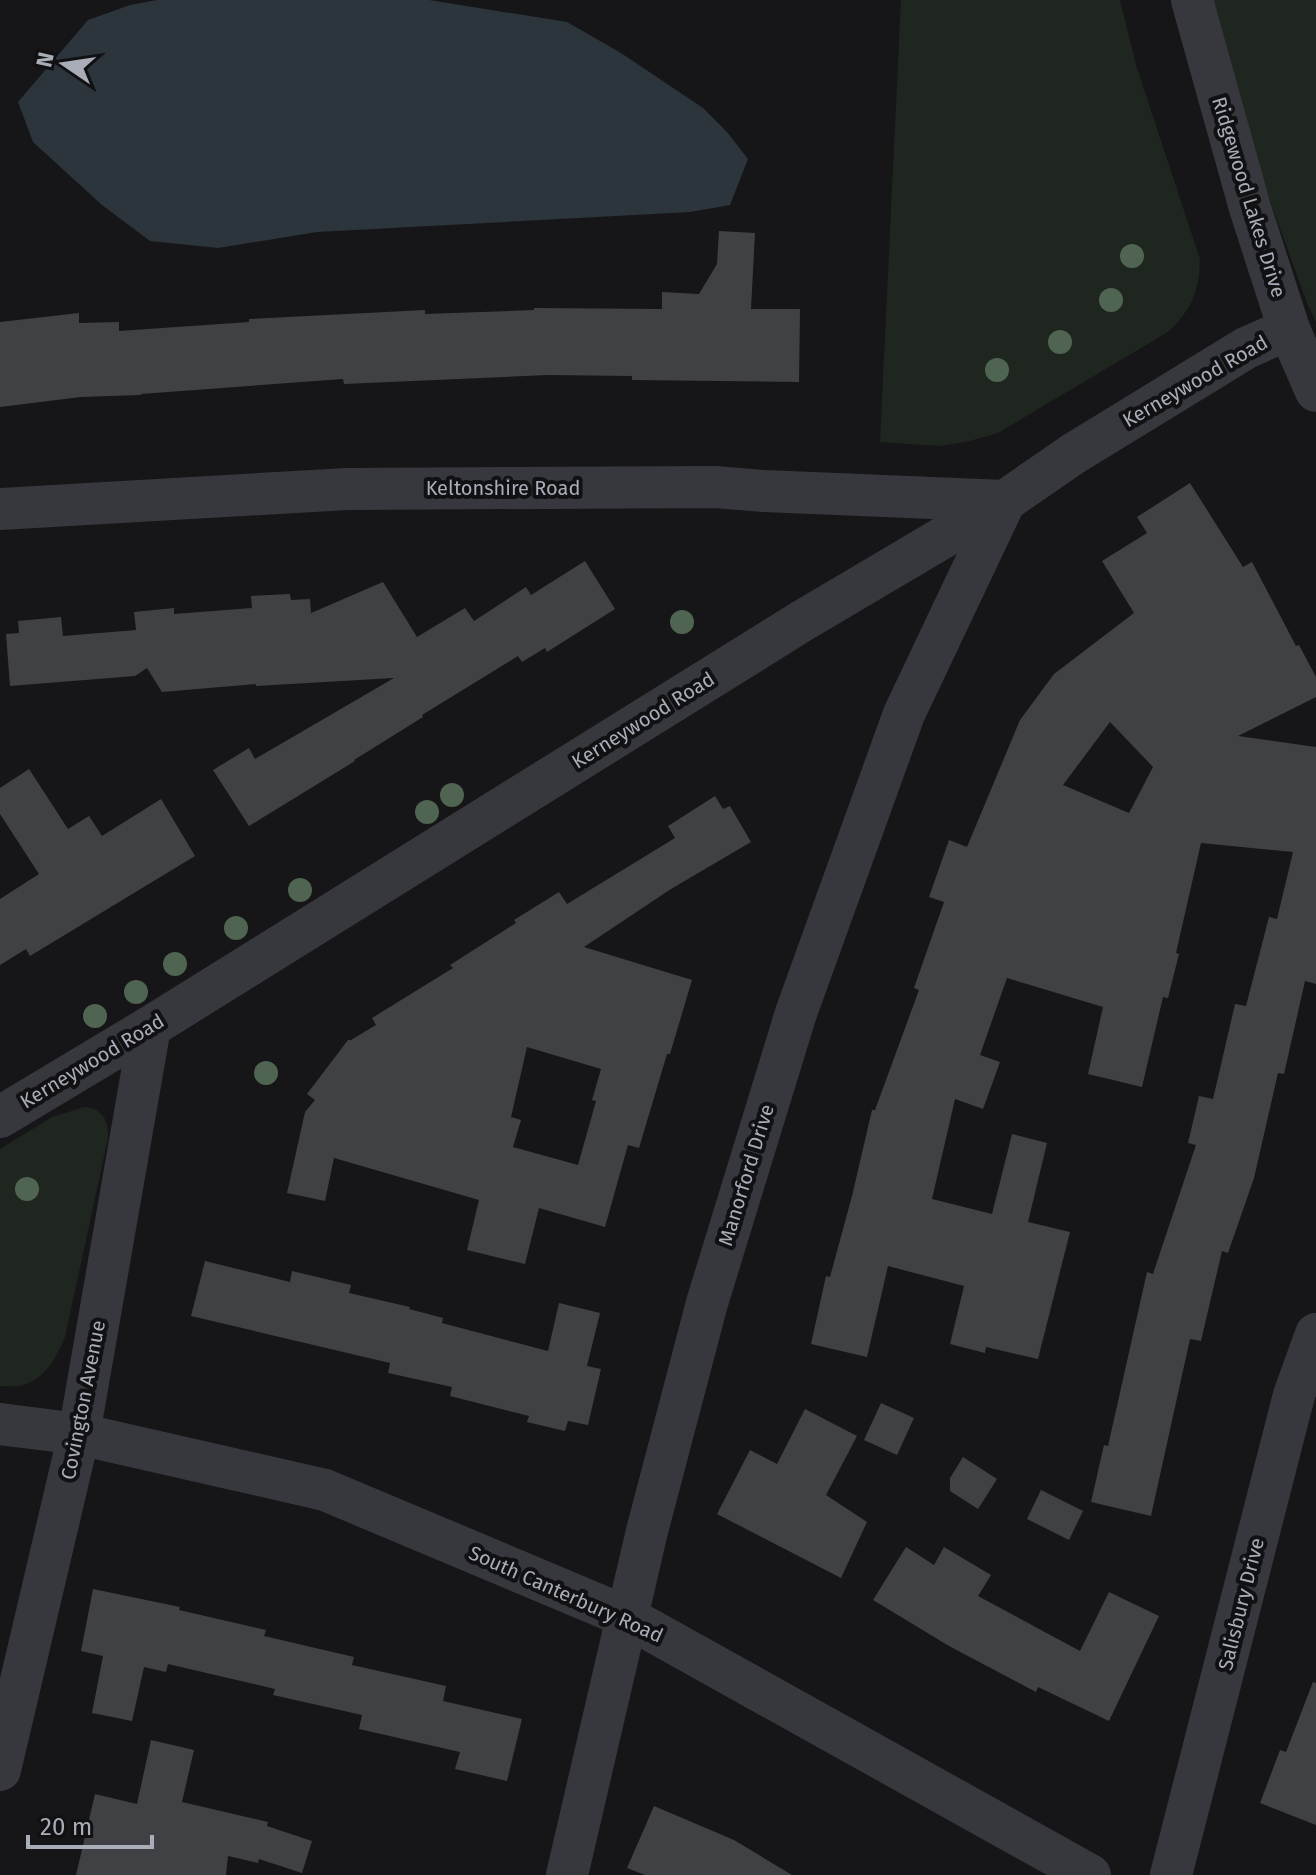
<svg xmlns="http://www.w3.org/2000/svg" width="1316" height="1875" font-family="'Fira Sans',sans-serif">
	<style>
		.green { fill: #1e261f }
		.water { fill: #2c353c }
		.building { fill: #404145; fill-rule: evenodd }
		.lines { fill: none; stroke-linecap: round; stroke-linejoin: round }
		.minor { stroke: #37383d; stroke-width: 42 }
		.tree { fill: #506452 }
		.labels { text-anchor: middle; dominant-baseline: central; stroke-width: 8; stroke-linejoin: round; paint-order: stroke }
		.street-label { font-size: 20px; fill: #a8adb8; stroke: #111113 }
	</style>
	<rect width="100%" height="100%" fill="#161618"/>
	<!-- green -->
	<g class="green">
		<path d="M 901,0 L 1120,0 L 1137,68 L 1200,259 C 1199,291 1192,310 1168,332 L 998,433 L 966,442 L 939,446 L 880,442 Z"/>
		<path d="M 1211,0 L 1316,0 L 1316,322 L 1307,303 L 1263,181 Z"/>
		<path d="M 84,1107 C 102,1108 109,1120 108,1138 L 65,1337 C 56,1358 45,1380 20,1386 C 14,1387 6,1386 0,1386 L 0,1149 L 52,1117 Z"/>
	</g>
	<!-- water -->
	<path class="water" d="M 157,0 L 429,0 L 567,22 L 621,53 L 703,108 L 727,132 L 748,159 L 730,205 L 690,212 L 317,232 L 218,248 L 150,241 L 102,205 L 33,142 L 18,102 L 88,20 L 130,5 Z"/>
	<!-- building -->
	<g class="building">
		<path d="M 719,231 L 755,233 L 751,309 L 800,309 L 799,382 L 632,380 L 632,376 L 548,375 L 344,384 L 343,379 L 141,394 L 141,395 L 81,397 L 0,407 L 0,322 L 79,313 L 79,323 L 119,322 L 119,331 L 249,322 L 249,319 L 425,310 L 425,314 L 534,310 L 534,308 L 662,309 L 662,292 L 699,294 L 717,264 Z"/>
		<path d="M 1190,483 L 1243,567 L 1252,562 L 1296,646 L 1299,645 L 1316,677 L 1316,697 L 1238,736 L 1316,747 L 1316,984 L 1305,981 L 1284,1074 L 1278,1073 L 1254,1178 L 1228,1253 L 1222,1251 L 1201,1341 L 1190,1339 L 1151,1516 L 1091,1502 L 1104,1445 L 1108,1446 L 1147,1272 L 1153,1274 L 1196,1145 L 1188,1143 L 1199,1096 L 1213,1099 L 1235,1004 L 1246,1006 L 1269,917 L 1277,919 L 1293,852 L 1201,843 L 1176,953 L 1179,954 L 1168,998 L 1163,997 L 1142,1087 L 1088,1074 L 1103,1007 L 1007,978 L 980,1055 L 1000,1062 L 983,1109 L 955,1099 L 932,1199 L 992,1214 L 1012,1134 L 1047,1143 L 1028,1222 L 1070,1232 L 1038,1359 L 986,1347 L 985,1353 L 950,1344 L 964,1286 L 888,1266 L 867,1357 L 811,1344 L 826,1276 L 830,1277 L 852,1196 L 872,1110 L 875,1110 L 919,990 L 914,988 L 944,902 L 929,897 L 949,840 L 967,847 L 1020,720 L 1054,674 L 1134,613 L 1102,561 L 1147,533 L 1137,517 ZM 1110,722 L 1153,767 L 1129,813 L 1063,785 Z"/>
		<path d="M 585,561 L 615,609 L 547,652 L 545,648 L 522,662 L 518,656 L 422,715 L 423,717 L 354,760 L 355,761 L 249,826 L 213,770 L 249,748 L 255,759 L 394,678 L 256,686 L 256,684 L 162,692 L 147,668 L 135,676 L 10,686 L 6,634 L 19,633 L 18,621 L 61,617 L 63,636 L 136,630 L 134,612 L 174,608 L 174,614 L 252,608 L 251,596 L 290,594 L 291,600 L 310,599 L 311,613 L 383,582 L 417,637 L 465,608 L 474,621 L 526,587 L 531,595 Z"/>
		<path d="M 29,769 L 68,829 L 89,816 L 102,836 L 161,799 L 195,856 L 30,956 L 26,949 L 0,965 L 0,899 L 39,874 L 0,814 L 0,788 Z"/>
		<path d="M 715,796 L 723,809 L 730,806 L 751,842 L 671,889 L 584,947 L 692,980 L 670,1054 L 667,1054 L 639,1148 L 628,1145 L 605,1227 L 539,1208 L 525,1264 L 467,1250 L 479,1200 L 334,1158 L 325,1201 L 287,1193 L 305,1112 L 315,1100 L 307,1094 L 348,1040 L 351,1040 L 376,1025 L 372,1018 L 453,968 L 450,965 L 516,923 L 514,920 L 559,892 L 567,904 L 675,838 L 668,826 ZM 527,1047 L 601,1069 L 592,1100 L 596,1101 L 578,1165 L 513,1147 L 521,1120 L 511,1117 Z"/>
		<path d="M 205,1261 L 290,1282 L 292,1271 L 351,1285 L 349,1293 L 410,1307 L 409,1309 L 443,1318 L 442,1323 L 548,1351 L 559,1303 L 600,1313 L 587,1366 L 601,1369 L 588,1425 L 568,1421 L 565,1431 L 527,1422 L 529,1416 L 450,1396 L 452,1387 L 388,1373 L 390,1363 L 191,1316 Z"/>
		<path d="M 881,1403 L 914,1418 L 897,1455 L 864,1440 Z"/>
		<path d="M 805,1409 L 857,1436 L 826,1495 L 867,1522 L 841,1578 L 717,1514 L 750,1450 L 777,1464 Z"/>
		<path d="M 963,1457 L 997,1479 L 978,1509 L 950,1491 L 950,1478 Z"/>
		<path d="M 1041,1490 L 1083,1511 L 1069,1540 L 1027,1519 Z"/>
		<path d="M 906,1547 L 934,1565 L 944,1547 L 991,1575 L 978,1596 L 1080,1651 L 1109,1592 L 1159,1616 L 1109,1721 L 1038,1687 L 1036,1692 L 949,1646 L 873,1600 Z"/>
		<path d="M 93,1589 L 180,1607 L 179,1610 L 266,1630 L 264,1636 L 354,1657 L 352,1665 L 446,1686 L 443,1701 L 522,1719 L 507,1781 L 455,1769 L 460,1752 L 359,1729 L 362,1715 L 273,1695 L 275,1689 L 168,1664 L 166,1672 L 144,1667 L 132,1721 L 92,1713 L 103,1656 L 81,1651 Z"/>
		<path d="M 1313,1682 L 1316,1683 L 1316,1825 L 1260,1803 L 1280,1750 L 1286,1752 Z"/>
		<path d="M 151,1740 L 194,1750 L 182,1802 L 268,1822 L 267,1826 L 312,1841 L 302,1873 L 259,1859 L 258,1863 L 228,1856 L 226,1875 L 76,1875 L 95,1794 L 137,1804 Z"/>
		<path d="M 654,1806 L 734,1840 L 792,1875 L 645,1875 L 627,1868 Z"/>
	</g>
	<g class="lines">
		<!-- minor -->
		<g class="minor">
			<path d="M 1192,0 L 1250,208 L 1289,329 L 1316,391"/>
			<path d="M 0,509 L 347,489 L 715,487 L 764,491 L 1005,501 L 904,714 L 796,1013 L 707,1303 L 647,1531 L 567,1875"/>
			<path d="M 0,1117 L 150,1027 L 802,621 L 1005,501 L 1073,454 L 1246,348 L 1289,329"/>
			<path d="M 0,1424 L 79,1434 L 325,1490 L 627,1617 L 1090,1875"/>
			<path d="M 0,1770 L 79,1434 L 150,1027"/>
			<path d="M 1171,1875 L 1294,1395 L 1316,1334"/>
		</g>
	</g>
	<!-- trees -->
	<g class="tree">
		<circle cx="1132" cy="256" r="12"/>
		<circle cx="1111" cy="300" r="12"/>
		<circle cx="1060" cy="342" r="12"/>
		<circle cx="997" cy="370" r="12"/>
		<circle cx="682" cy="622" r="12"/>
		<circle cx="452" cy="795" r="12"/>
		<circle cx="427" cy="812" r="12"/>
		<circle cx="300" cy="890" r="12"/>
		<circle cx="236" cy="928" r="12"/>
		<circle cx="175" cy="964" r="12"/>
		<circle cx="136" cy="992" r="12"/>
		<circle cx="95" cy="1016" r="12"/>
		<circle cx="266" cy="1073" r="12"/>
		<circle cx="27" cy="1189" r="12"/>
	</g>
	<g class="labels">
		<!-- street labels -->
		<g class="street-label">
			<text transform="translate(1249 197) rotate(73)">Ridgewood Lakes Drive</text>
			<text transform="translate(1195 381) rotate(-30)">Kerneywood Road</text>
			<text x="503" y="488">Keltonshire Road</text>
			<text transform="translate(643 720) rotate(-32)">Kerneywood Road</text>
			<text transform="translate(92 1061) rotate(-31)">Kerneywood Road</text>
			<text transform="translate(746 1175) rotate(-73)">Manorford Drive</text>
			<text transform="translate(83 1400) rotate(-79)">Covington Avenue</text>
			<text transform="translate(566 1594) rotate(24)">South Canterbury Road</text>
			<text transform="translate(1241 1604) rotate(-76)">Salisbury Drive</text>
		</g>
	</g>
	<!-- north arrow -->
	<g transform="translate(64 64) rotate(283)" stroke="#111113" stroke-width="6" paint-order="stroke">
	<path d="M0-6L14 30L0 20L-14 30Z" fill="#a8adb8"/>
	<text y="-12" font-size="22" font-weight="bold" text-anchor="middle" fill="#a8adb8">N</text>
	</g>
	<!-- scale -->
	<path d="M28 1835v12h124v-12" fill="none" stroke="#a8adb8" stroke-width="4"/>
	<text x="40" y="1835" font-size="24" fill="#a8adb8" stroke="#111113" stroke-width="6" paint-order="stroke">20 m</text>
</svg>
